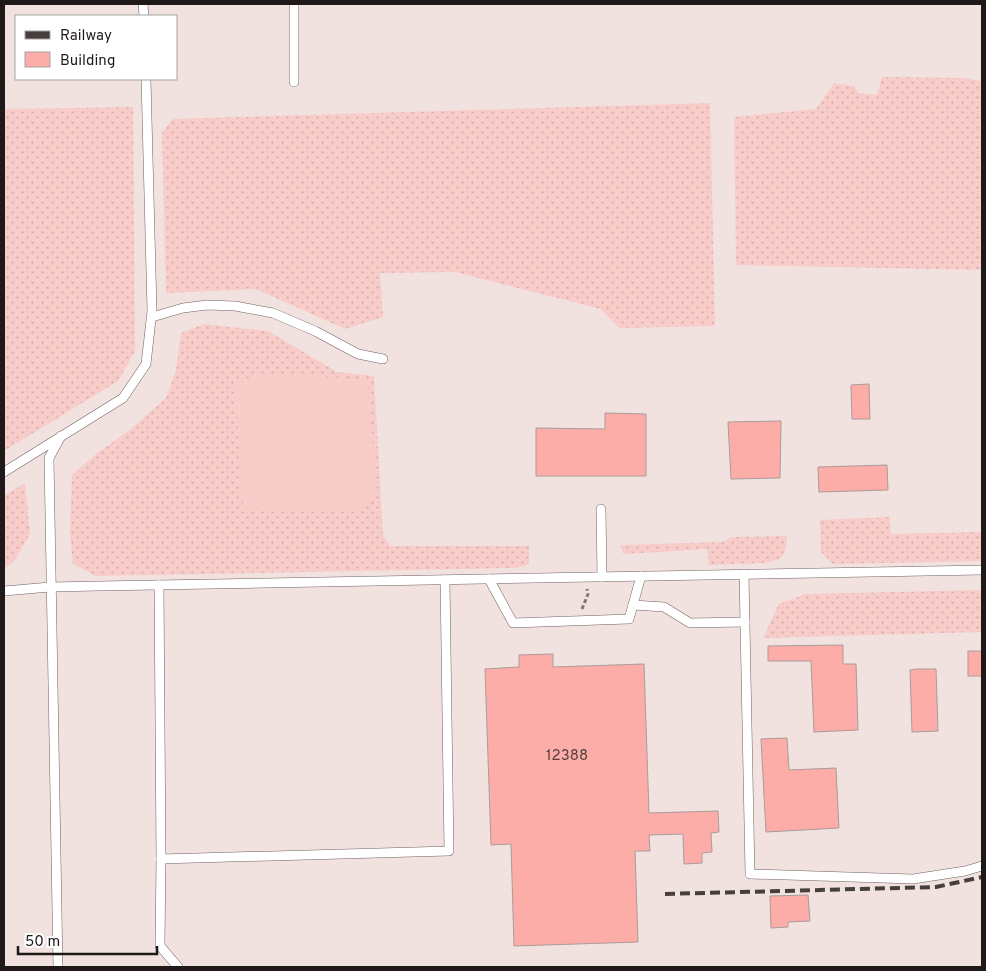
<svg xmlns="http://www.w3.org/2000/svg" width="986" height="971" font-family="Overpass,sans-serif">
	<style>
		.grass { fill: url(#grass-dots) }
		.pitch { fill: #f8ccc8 }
		.building { fill: #fcada8; stroke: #aa9b9a }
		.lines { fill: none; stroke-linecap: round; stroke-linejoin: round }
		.service-casing { stroke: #6f6160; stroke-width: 10 }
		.path { stroke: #827876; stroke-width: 3; stroke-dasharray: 4 2.5; stroke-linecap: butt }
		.service { stroke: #fff; stroke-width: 9 }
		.rail { stroke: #463f3e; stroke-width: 4; stroke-dasharray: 10 5; stroke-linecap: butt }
		.labels { text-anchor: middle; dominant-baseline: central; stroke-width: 4.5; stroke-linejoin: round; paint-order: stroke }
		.number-label { font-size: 15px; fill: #563f3d }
	</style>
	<defs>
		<pattern id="grass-dots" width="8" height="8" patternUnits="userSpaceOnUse" patternTransform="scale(1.25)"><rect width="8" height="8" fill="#f8ccc8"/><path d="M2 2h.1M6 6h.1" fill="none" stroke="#d4afab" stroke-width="1.8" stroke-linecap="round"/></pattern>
	</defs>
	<rect width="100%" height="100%" fill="#f1e2e0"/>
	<!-- grass -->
	<g class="grass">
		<path d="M 882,77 L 963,78 L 982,81 L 982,270 L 736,265 L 734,117 L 816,109 L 834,83 L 854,86 L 859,93 L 877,95 Z"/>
		<path d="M 710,103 L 715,326 L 619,328 L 601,309 L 455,272 L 380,273 L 383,317 L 345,329 L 256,289 L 166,293 L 162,133 L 173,119 Z"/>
		<path d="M 133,107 L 135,351 L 118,381 L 4,451 L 4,109 Z"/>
		<path d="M 204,324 L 268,331 L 337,372 L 374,376 L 383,535 L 390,546 L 529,546 L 529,565 L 514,568 L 96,576 L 73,564 L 70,534 L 72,475 L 96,454 L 131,429 L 166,398 L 176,370 L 181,333 Z"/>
		<path d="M 25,483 L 30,534 L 15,560 L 4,569 L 4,496 Z"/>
		<path d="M 890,517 L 891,534 L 982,532 L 982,561 L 833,564 L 821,552 L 820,520 Z"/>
		<path d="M 787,536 L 786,549 L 780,559 L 765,563 L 709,565 L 707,549 L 624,554 L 620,545 L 722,542 L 732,537 Z"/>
		<path d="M 982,590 L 982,632 L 763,638 L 779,604 L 806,594 Z"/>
	</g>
	<!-- pitch -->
	<path class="pitch" d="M 266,374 L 367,380 L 377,495 L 362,511 L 243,508 L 235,384 Z"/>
	<!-- building -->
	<g class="building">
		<path d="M 869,384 L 870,419 L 852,419 L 851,385 Z"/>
		<path d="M 605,413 L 646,414 L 646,476 L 536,476 L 536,428 L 605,429 Z"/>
		<path d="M 781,421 L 780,478 L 731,479 L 728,422 Z"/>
		<path d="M 887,465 L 888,490 L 819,492 L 818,467 Z"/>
		<path d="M 843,645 L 843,664 L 856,664 L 858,730 L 814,732 L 811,661 L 768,661 L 768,646 Z"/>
		<rect x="968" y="651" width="14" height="25"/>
		<path d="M 553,654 L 553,667 L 644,664 L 649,813 L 718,811 L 719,832 L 711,833 L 712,852 L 702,853 L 702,863 L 684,864 L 683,834 L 649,835 L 650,851 L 635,851 L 638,942 L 514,946 L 511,844 L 491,845 L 485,669 L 519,667 L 519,655 Z"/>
		<path d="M 917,669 L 936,669 L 938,731 L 912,732 L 910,670 Z"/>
		<path d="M 787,738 L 789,770 L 836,768 L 839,828 L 766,832 L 761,739 Z"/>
		<path d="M 808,895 L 810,921 L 788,922 L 788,927 L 771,928 L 770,896 Z"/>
	</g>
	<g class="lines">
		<defs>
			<g id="service">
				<path d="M 143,4 L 144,16"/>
				<path d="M 294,4 L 294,82"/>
				<path d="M 152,317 L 183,308 L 207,305 L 235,306 L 273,313 L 315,331 L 358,354 L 383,359"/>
				<path d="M 4,472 L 123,398 L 146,364 L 152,311 L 146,79"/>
				<path d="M 601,509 L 602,577"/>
				<path d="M 744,574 L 750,874 L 913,879 L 965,871 L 982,866"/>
				<path d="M 489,579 L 513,623 L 629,619 L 641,576"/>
				<path d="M 159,585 L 161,859 L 449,851 L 445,580"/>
				<path d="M 4,591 L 50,587 L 99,586 L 982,570"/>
				<path d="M 633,605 L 664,607 L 690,623 L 745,622"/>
				<path d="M 161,859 L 160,946 L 178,967"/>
				<path d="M 58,967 L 49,458 L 61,436"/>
			</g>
		</defs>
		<!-- service casing -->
		<use href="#service" class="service-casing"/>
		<!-- path -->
		<path class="path" d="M 582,609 L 588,594 L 587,589"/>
		<!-- service -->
		<use href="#service" class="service"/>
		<!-- rail -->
		<path class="rail" d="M 665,894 L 936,887 L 982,877"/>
	</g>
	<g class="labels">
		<!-- number labels -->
		<g class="number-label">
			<text x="567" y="756">12388</text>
		</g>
	</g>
	<!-- border -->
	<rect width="986" height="971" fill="none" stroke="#1f1a19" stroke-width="10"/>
	<!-- legend -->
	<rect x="15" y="15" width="162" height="65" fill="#ffffff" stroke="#a5a3a3"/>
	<rect x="25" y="31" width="25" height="8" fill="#463f3e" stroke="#a5a3a3"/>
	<text x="60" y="40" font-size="15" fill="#1f1a19">Railway</text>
	<rect x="25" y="52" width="25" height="15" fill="#fcada8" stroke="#a5a3a3"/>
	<text x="60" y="65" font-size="15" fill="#1f1a19">Building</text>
	<!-- scale -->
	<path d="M18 946v8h139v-8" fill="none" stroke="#1f1a19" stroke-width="2.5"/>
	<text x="25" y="946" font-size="15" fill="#1f1a19" stroke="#ffffff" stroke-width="4" paint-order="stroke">50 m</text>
</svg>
